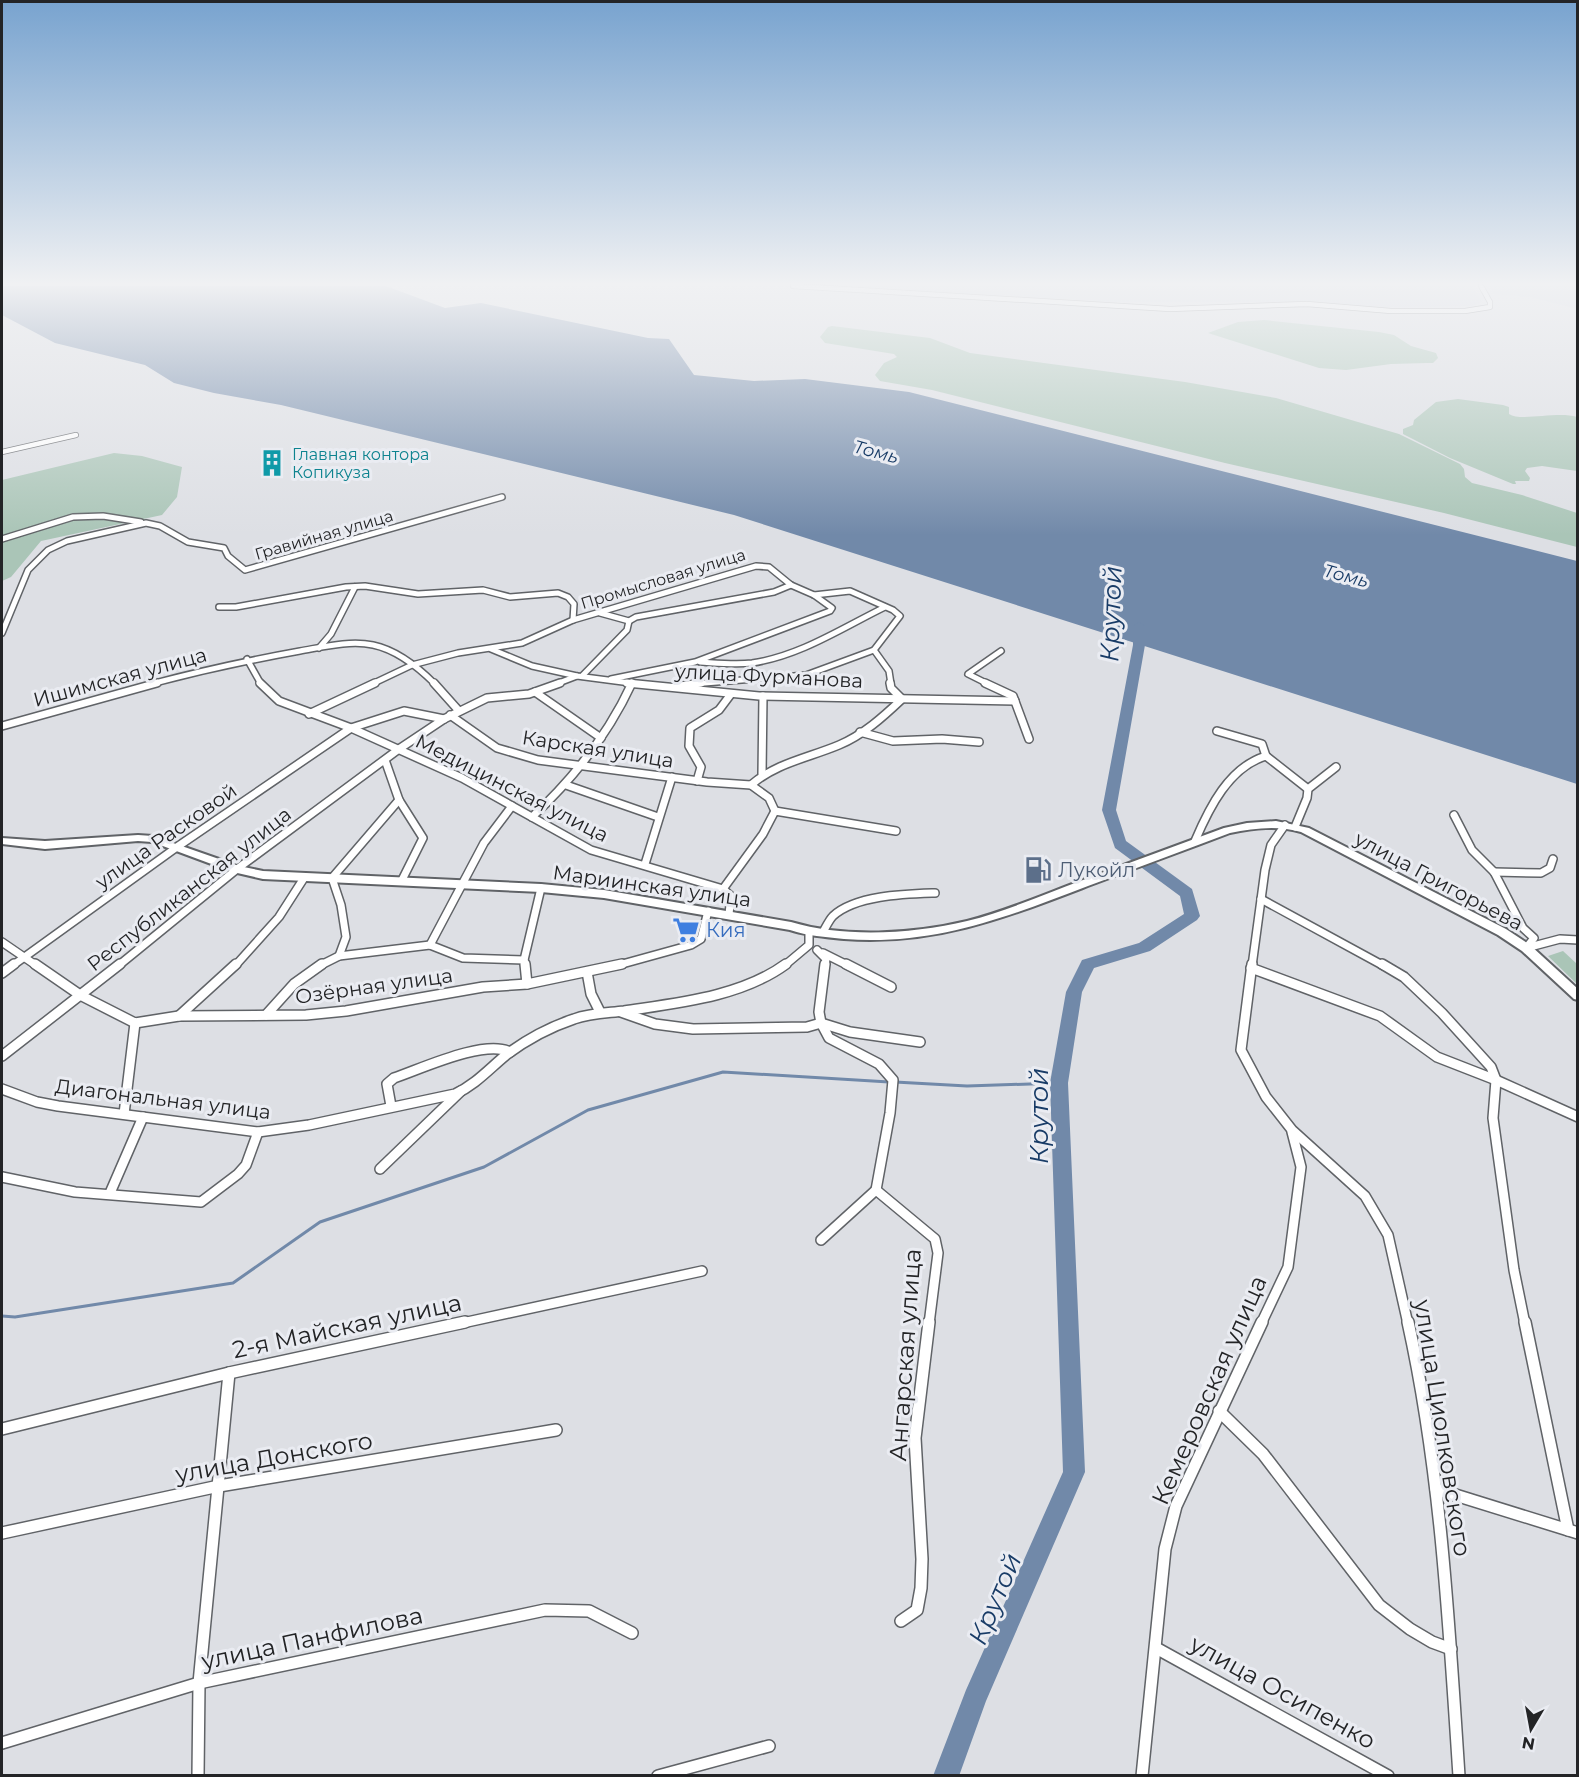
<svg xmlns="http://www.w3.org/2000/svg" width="1579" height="1777" font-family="Montserrat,sans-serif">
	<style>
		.built { fill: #cfd5e1 }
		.green { fill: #aac5b7 }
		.water { fill: #7189a9 }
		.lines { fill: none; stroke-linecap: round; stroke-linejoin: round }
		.stream { stroke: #7189a9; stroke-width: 3 }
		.river { fill: #7189a9; fill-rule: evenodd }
		.street-far4-casing { stroke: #606367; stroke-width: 6 }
		.street-far3-casing { stroke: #606367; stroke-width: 8 }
		.street-far2-casing { stroke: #606367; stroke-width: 10 }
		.street-far1-casing { stroke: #606367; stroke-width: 12 }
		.street-casing { stroke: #606367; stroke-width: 14 }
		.secondary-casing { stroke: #606367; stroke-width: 4 }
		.street-far4 { stroke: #fff; stroke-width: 4.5 }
		.street-far3 { stroke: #fff; stroke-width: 5 }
		.street-far2 { stroke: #fff; stroke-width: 7 }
		.street-far1 { stroke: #fff; stroke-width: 9 }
		.street { stroke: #fff; stroke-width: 11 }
		.secondary { fill: #fff; fill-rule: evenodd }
		.labels { text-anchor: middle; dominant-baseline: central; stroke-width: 6; stroke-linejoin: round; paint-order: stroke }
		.far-culture-label { font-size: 16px; fill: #0d838f; stroke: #eaecf2; text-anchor: start }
		.far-street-label { font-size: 16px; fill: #232426; stroke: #eaecf2 }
		.far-water-label { font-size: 18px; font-style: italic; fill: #193c67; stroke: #eaecf2 }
		.street-label { font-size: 20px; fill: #232426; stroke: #eaecf2 }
		.service-label { font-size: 20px; fill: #4e5e75; stroke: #eaecf2; text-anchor: start }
		.shop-label { font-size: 20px; fill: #366cbe; stroke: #eaecf2; text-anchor: start }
		.near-street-label { font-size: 24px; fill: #232426; stroke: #eaecf2 }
		.near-water-label { font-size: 26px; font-style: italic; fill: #193c67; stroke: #eaecf2 }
	</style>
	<rect width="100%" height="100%" fill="#dddfe4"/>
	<!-- built -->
	<g class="built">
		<path d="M 839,286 L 1473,286 L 1482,302 L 1472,306 L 1383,307 L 1317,302 L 1116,302 Z"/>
		<path d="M 1489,286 L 1577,286 L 1577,309 L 1530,297 L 1494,294 Z"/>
	</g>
	<!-- green -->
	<g class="green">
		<path d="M 1264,320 L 1379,332 L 1394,335 L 1411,346 L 1436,353 L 1438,358 L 1433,363 L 1427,363 L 1391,364 L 1346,370 L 1319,368 L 1208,333 L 1238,322 Z"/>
		<path d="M 832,326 L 930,338 L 970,353 L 1185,382 L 1276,398 L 1399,434 L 1460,464 L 1464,469 L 1465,477 L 1472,483 L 1522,495 L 1577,513 L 1577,547 L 1444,513 L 1225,463 L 932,390 L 880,381 L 875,375 L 884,363 L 897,357 L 894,354 L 825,343 L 820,337 L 828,327 Z"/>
		<path d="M 1458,399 L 1503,405 L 1509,407 L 1509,414 C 1521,422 1557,411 1577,417 L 1577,471 L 1542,466 L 1527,468 L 1525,471 L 1530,478 L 1529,481 L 1515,481 L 1516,484 L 1513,484 L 1450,458 L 1403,434 L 1403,429 L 1413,425 L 1414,420 L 1436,402 Z"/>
		<path d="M 114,453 L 142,456 L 182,467 L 177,497 L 162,515 L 41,541 L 11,577 L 2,581 L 2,480 Z"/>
		<path d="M 1563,951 L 1577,964 L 1577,984 L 1548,956 Z"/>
	</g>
	<!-- water -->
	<path class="water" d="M 2,286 L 386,286 L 445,308 L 481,303 L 648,338 L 669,339 L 694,375 L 754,381 L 805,379 L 909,392 L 1577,561 L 1577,784 L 734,515 L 281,405 L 214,393 L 174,383 L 145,365 L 55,343 L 2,315 Z"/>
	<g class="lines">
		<!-- stream -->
		<g class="stream">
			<path d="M 895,1082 L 967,1086 L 1059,1083"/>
			<path d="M 2,1316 L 15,1317 L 233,1283 L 320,1222 L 484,1167 L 588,1110 L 723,1072 L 889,1082"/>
		</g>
		<!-- river -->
		<path class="river" d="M 1139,622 L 1145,626 L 1145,645 L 1116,810 L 1126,841 L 1192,889 L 1200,916 L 1197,920 L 1150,951 L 1094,968 L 1082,992 L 1068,1083 L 1085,1472 L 986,1701 L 959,1776 L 933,1776 L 966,1690 L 1063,1472 L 1050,1083 L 1066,992 L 1082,960 L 1139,943 L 1184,914 L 1180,896 L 1115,848 L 1102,810 L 1133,645 L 1133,626 Z"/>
		<defs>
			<g id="street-far4">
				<path d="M 793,286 L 1170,309 L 1307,304 L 1391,311 L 1465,311 L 1490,307 L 1490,302 L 1481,286"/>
				<path d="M 2,452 L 76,435"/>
			</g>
			<g id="street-far3">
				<path d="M 2,539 L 73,517 L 103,516 L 141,522"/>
				<path d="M 219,607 L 236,607 L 346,587 L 365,586 L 418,594 L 483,590 L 510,597 L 558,593 L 568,597 L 574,604 L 573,620"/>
				<path d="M 600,613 L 629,621 L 636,617 L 774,592 L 791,585"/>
				<path d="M 2,633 L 28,570 L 48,550 L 67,541 L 146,523 L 160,526 L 188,542 L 224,548 L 228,556 L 245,570 L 502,497"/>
				<path d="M 319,648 L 331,634 L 355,587"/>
				<path d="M 491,649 L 532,666 L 577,676 L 638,684"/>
				<path d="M 874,650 L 889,671 L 891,684"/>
				<path d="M 247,659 L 261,684"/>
				<path d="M 700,662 C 717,663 735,665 752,663 C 800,656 842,628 885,607"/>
				<path d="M 582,676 L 627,630 L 629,621"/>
				<path d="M 151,684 C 200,671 250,660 300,651 C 323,647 350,640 373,645 C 397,650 418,667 435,684"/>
				<path d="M 372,684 L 412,665 L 458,653 L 522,643 L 573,620 L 756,566 L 769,567 L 791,585 L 814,595 L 832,608 L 830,611 L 695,662 L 611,679"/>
				<path d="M 556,684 L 577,676"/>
				<path d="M 692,684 L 806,675 L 874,650 L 900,616 L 893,610 L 850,591 L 814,595"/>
				<path d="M 988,684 L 968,674 L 1001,651"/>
			</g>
			<g id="street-far2">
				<path d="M 260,683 L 279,701 L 351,728 L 462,778 L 591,850 L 723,889 L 731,896 L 729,914"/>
				<path d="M 434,683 L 459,711"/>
				<path d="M 627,683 L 759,696 L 1015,701"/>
				<path d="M 985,683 L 1013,696 L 1029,739"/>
				<path d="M 680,686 L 701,683"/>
				<path d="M 535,692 L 601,738"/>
				<path d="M 309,714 L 375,683"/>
				<path d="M 450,715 L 497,748 L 538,760 L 707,782 L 751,785 L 769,798 L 775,811"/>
				<path d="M 2,726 L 157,683"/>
				<path d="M 1217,731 L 1262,744 L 1266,756"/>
				<path d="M 860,732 L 893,741 L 942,739 L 979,742"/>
				<path d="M 385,760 L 399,800 L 423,838 L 402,880"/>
				<path d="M 762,774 L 763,696"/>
				<path d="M 697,781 L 701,767 L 689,746 L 690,728 L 719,710 L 731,694"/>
				<path d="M 566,785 L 658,817"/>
				<path d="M 751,785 C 776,763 808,758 839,745 C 863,735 883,717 902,699 L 891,688 L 890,683"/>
				<path d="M 775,811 L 896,831"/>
				<path d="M 1454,815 L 1472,850 L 1494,872 L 1523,928 L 1534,938 L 1526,948"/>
				<path d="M 532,817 C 574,778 608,735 632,683"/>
				<path d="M 1295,827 L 1307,798 L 1308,789 L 1336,767"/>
				<path d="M 1195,841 C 1209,808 1229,767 1266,756 L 1308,789"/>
				<path d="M 645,864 L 672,777"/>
				<path d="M 1494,872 L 1541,873 L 1550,868 L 1553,859"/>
				<path d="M 723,889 L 763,834 L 775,811"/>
				<path d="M 1261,899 L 1384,966"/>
				<path d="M 823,932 C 826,927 829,920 833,916 C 856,895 906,894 935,893"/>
				<path d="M 2,942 L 37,966"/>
				<path d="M 430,945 L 484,843 L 512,806"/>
				<path d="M 1526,948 L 1560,939 L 1578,940"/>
				<path d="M 817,950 L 826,959 L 825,966"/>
				<path d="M 823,953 L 849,966"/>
				<path d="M 339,956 L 346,937 L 341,905 L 332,878 L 399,800"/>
				<path d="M 12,966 L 177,847 L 351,728 L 404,711 L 444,719"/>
				<path d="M 118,966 L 237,869 L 399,749 L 444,719 L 487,698 L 529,694 L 560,683"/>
				<path d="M 235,966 L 279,917 L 304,878"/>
				<path d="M 319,966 L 339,956 L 430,945 L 463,958 L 524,960"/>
				<path d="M 525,966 L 524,960 L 541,888"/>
				<path d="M 615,966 L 691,945 L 701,939 L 708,911"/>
				<path d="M 784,966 L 809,945 L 809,932"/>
				<path d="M 1252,966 L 1265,870 L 1271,845 L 1285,825"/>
			</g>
			<g id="street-far1">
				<path d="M 35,964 L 80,995 L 135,1023 L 179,1016 L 306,1015 L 346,1011 L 483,987 L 527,984 L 622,964"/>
				<path d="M 525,964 L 527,984"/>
				<path d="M 825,964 L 819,1012 L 821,1023 L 829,1038 L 879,1064 L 893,1080 L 890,1113 L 876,1190 L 935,1239 L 938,1253 L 929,1324"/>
				<path d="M 846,964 L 891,987"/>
				<path d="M 1252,964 L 1241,1050 L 1266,1097 L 1292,1130 L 1365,1196 L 1388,1235 L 1408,1324"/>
				<path d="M 1382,964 L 1404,977 L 1442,1013 L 1491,1067 L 1496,1080 L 1493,1118 L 1514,1270 L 1525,1324"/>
				<path d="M 1251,968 L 1380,1016 L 1437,1057 L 1496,1080 L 1578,1117"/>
				<path d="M 587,972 L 591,994 L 600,1012"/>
				<path d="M 2,973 L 14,964"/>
				<path d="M 621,1012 L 655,1024 L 693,1029 L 807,1027 L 821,1023 L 850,1032 L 920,1042"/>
				<path d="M 266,1015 L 294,984 L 322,964"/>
				<path d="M 179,1016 L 236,964"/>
				<path d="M 2,1056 L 120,964"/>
				<path d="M 2,1089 L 37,1102 L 58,1106 L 258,1132 L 309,1125 L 455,1094 C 475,1085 489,1069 506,1055 C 526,1040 550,1027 574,1019 C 590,1013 608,1013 624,1011 C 677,1003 741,997 786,964"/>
				<path d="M 391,1106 L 387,1084 L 394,1078 C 421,1069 484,1039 510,1052"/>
				<path d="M 124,1114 L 135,1023"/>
				<path d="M 380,1169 L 461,1091"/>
				<path d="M 2,1177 L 75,1192 L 201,1202 L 238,1174 L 246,1165 L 258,1132"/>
				<path d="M 110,1193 L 143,1117"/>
				<path d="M 821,1240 L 876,1190"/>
				<path d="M 458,1324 L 702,1271"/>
				<path d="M 1261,1324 L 1288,1267 L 1301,1167 L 1292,1132"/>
			</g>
			<g id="street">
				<path d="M 1408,1322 C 1441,1471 1449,1625 1459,1776"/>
				<path d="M 1525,1322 L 1568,1530"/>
				<path d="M 1219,1411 L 1263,1454 L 1379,1605 L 1410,1629 L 1432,1642 L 1451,1649"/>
				<path d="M 2,1429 L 229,1373 L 465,1322"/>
				<path d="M 1436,1489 L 1578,1533"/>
				<path d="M 2,1533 L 219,1486 L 556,1430"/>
				<path d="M 901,1621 L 917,1610 L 921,1588 L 922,1559 L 915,1438 L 929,1322"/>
				<path d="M 1156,1648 L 1388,1776"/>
				<path d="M 2,1743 L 199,1683 L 545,1610 L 589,1611 L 632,1633"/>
				<path d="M 198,1776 L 199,1683 L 229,1373"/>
				<path d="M 658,1776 L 769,1746"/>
				<path d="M 1142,1776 L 1165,1549 L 1176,1506 L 1262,1322"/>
			</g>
			<path id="secondary" d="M 1276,821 L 1309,828 L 1506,929 L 1530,945 L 1578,989 L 1578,1000 L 1574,999 L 1522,951 L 1498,935 L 1301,832 C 1278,825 1254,828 1230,833 C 1183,851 1136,868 1088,886 C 1007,917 934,946 844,939 C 825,937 808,936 790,930 L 604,898 L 541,892 L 263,879 L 233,872 L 152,842 L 138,841 L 45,849 L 2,844 L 2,838 L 45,841 L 138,835 L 153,836 L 239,866 L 263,871 L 541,884 L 604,890 L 791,922 C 844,938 913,934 967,921 C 1007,911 1045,894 1083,880 C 1130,863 1177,845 1224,828 L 1247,823 Z"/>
		</defs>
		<!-- street-far4 casing -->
		<use href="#street-far4" class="street-far4-casing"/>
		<!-- street-far3 casing -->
		<use href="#street-far3" class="street-far3-casing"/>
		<!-- street-far2 casing -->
		<use href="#street-far2" class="street-far2-casing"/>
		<!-- street-far1 casing -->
		<use href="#street-far1" class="street-far1-casing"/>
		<!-- street casing -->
		<use href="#street" class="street-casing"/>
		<!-- secondary casing -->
		<use href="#secondary" class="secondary-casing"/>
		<!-- street-far4 -->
		<use href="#street-far4" class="street-far4"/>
		<!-- street-far3 -->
		<use href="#street-far3" class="street-far3"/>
		<!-- street-far2 -->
		<use href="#street-far2" class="street-far2"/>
		<!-- street-far1 -->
		<use href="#street-far1" class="street-far1"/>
		<!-- street -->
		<use href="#street" class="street"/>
		<!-- secondary -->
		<use href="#secondary" class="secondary"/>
	</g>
	<!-- sky -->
	<linearGradient id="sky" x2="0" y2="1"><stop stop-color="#78a3cf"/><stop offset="0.53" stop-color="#f0f1f3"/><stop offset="1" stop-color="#f0f1f3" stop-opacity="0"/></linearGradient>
	<rect width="1579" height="535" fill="url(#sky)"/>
	<!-- icons -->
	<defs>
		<symbol id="building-bare" viewBox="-9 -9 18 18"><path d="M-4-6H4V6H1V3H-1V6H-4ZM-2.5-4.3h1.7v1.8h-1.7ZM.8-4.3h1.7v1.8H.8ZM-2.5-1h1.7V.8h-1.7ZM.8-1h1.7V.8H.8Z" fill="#0f9aa8" stroke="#eaecf2" stroke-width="2.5" paint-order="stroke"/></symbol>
		<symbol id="fuel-bare" viewBox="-9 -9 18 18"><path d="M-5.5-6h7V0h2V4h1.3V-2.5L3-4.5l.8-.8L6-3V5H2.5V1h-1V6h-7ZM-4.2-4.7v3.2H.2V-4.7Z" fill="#5c6f8a" stroke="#eaecf2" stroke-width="2.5" paint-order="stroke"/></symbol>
		<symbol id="supermarket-bare" viewBox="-9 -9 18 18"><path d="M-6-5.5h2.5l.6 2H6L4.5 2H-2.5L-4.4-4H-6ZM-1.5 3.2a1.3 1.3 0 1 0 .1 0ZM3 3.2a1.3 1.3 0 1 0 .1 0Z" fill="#3f7fe0" stroke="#eaecf2" stroke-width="2.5" paint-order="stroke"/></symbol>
	</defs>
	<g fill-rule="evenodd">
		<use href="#building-bare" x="253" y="444" width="38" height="38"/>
		<use href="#fuel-bare" x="1019" y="851" width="38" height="38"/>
		<use href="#supermarket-bare" x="667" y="911" width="38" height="38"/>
	</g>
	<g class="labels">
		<!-- far-culture labels -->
		<g class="far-culture-label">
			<text x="292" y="454">Главная контора<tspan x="292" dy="18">Копикуза</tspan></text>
		</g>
		<!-- far-street labels -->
		<g class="far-street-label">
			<text transform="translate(324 535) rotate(-16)">Гравийная улица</text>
			<text transform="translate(663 579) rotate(-17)">Промысловая улица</text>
		</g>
		<!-- far-water labels -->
		<g class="far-water-label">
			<text transform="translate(876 452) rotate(15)">Томь</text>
			<text transform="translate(1346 576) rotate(15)">Томь</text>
		</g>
		<!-- street labels -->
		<g class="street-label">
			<text transform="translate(769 676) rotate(3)">улица Фурманова</text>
			<text transform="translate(120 677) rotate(-15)">Ишимская улица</text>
			<text transform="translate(598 749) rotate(9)">Карская улица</text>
			<text transform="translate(512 788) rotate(27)">Медицинская улица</text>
			<text transform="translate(166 836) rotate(-35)">улица Расковой</text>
			<text transform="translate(1439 881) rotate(28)">улица Григорьева</text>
			<text transform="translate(652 886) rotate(8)">Мариинская улица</text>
			<text transform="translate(189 889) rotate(-38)">Республиканская улица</text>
			<text transform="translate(374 986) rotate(-8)">Озёрная улица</text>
			<text transform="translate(163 1099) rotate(7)">Диагональная улица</text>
		</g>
		<!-- service labels -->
		<g class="service-label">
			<text x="1058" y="870">Лукойл</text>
		</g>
		<!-- shop labels -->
		<g class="shop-label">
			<text x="706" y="930">Кия</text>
		</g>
		<!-- near-street labels -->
		<g class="near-street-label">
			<text transform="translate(347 1326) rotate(-12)">2-я Майская улица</text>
			<text transform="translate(905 1355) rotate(-86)">Ангарская улица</text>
			<text transform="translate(1209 1390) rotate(-66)">Кемеровская улица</text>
			<text transform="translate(1443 1428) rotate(81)">улица Циолковского</text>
			<text transform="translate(274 1457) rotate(-10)">улица Донского</text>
			<text transform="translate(312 1638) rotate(-12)">улица Панфилова</text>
			<text transform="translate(1283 1692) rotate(29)">улица Осипенко</text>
		</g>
		<!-- near-water labels -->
		<g class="near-water-label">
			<text transform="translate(1111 614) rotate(-88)">Крутой</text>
			<text transform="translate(1039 1116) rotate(-90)">Крутой</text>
			<text transform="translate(995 1599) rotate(-67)">Крутой</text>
		</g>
	</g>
	<!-- border -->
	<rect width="1579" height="1777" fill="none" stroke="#232426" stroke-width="6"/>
	<!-- north arrow -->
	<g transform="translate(1531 1729) rotate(190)" stroke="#eaecf2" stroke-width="4.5" paint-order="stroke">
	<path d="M0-4.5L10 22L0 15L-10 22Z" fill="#232426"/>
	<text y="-9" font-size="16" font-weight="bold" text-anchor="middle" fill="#232426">N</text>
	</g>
</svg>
